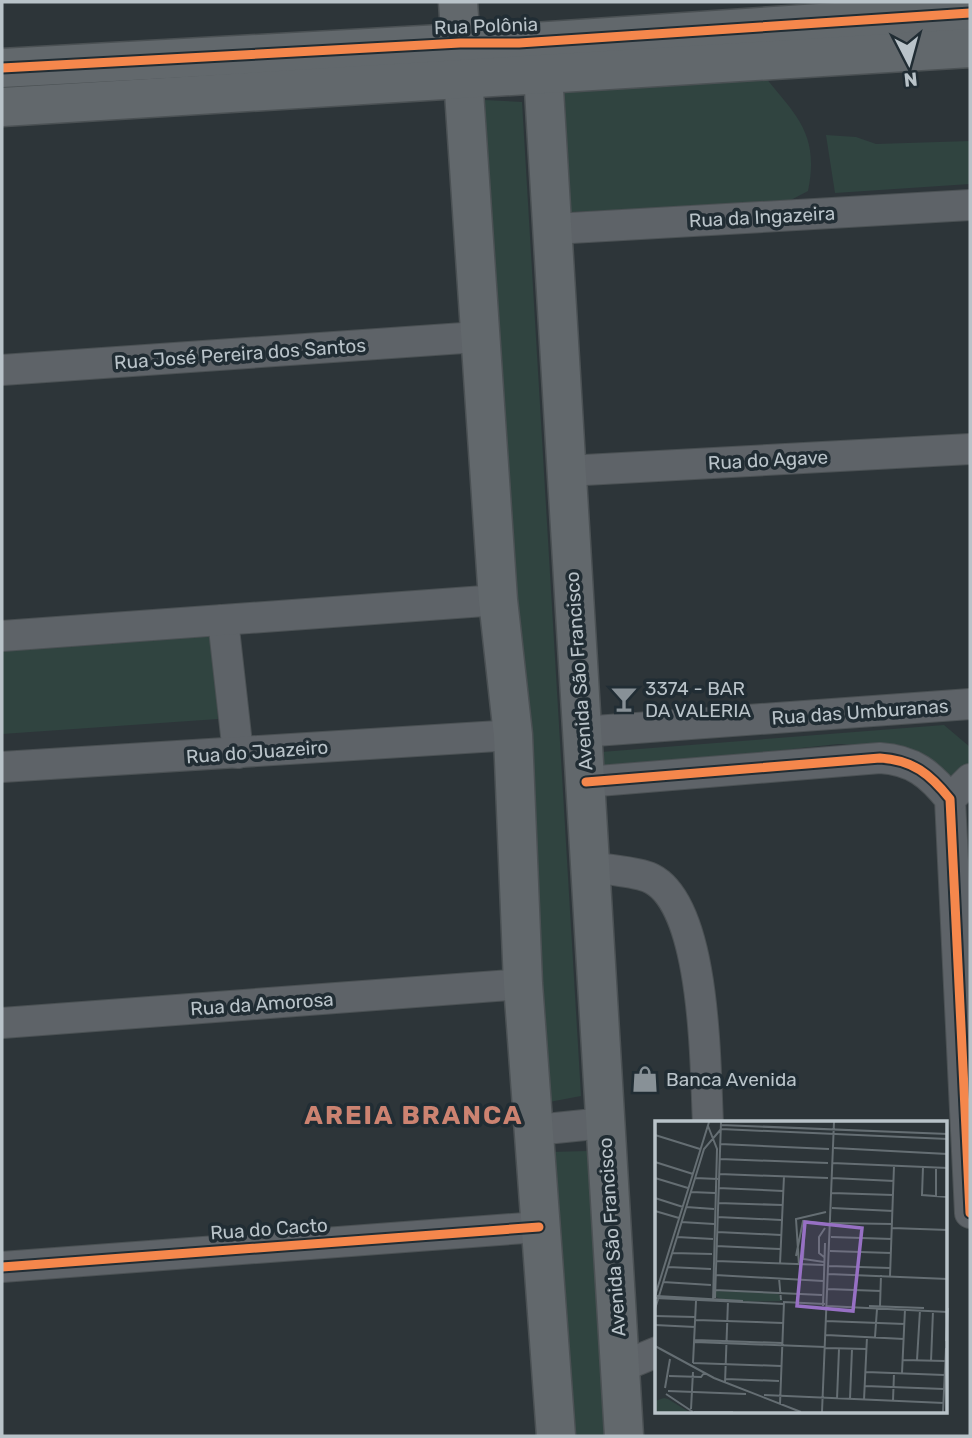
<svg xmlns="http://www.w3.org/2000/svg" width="972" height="1438" font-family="Rubik,sans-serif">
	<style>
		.green { fill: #304440 }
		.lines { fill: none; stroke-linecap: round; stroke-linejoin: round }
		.street-casing { stroke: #4b5154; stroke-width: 32 }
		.secondary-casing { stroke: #4b5154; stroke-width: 41 }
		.street { stroke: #5e6368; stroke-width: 30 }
		.secondary { stroke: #62686c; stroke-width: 38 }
		.cycleway-casing { stroke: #212d34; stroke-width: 13 }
		.cycleway { stroke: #f5874c; stroke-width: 9 }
		.labels { text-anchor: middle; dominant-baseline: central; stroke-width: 7; stroke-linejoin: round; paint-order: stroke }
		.street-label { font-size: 19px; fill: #b9c3c9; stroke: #212d34 }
		.poi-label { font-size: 19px; fill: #b9c3c9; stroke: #212d34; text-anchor: start }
		.district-label { font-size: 26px; font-weight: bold; letter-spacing: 2px; fill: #cc8371; stroke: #212d34 }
		.inset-road { fill: none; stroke: #656e73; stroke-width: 2 }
		.view { fill: #9770c4; fill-opacity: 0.15; stroke: #9770c4; stroke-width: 3.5 }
		.inset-edge { fill: none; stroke: #b9c3c9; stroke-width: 3.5 }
	</style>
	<rect width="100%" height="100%" fill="#2d3539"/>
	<!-- green -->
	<g class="green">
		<path d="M 761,72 C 795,115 820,132 808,191 L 787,202 L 570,212 L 564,82 Z"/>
		<path d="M 484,100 L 522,102 L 581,1096 L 544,1103 Z"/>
		<path d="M 826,135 L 856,137 L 876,144 L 970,141 L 970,184 L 835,193 Z"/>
		<path d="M 211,628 L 218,719 L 2,734 L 2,641 Z"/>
		<path d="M 944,725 L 970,747 L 970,803 L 906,747 L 838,744 L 602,770 L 601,752 Z"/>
		<path d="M 588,1151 L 606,1436 L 568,1436 L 550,1152 Z"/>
	</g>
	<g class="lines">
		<defs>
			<g id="street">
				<path d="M 553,229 L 970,205"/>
				<path d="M 2,370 L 478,337"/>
				<path d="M 566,471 L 970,449"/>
				<path d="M 223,620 L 238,753"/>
				<path d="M 2,636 L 498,600"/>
				<path d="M 581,732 L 970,704"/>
				<path d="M 2,767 L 513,735"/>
				<path d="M 586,782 L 880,758 C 913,760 930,774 950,799 L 970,1213"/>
				<path d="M 950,799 L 970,779"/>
				<path d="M 590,867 C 608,870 631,871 648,877 C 707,900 705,1069 708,1123"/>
				<path d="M 2,1023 L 523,984"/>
				<path d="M 536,1130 L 604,1123"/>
				<path d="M 2,1267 L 539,1227"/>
				<path d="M 621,1367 L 657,1352"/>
			</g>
			<g id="secondary">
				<path d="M 458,2 L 498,600 L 513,735 L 523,984 L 556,1436"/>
				<path d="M 519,43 L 543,73 L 624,1436"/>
				<path d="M 2,68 L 460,43 L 519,43 L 970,13"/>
				<path d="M 2,107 L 970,48"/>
			</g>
		</defs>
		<!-- street casing -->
		<use href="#street" class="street-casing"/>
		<!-- secondary casing -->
		<use href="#secondary" class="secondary-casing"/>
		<!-- street -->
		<use href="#street" class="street"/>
		<!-- secondary -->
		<use href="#secondary" class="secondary"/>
		<defs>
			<g id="cycleway">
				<path d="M 2,68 L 460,43 L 519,43 L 970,13"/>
				<path d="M 586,782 L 880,758 C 913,760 930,774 950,799 L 970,1213"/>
				<path d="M 2,1267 L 539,1227"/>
			</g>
		</defs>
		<!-- cycleway casing -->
		<use href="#cycleway" class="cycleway-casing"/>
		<!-- cycleway -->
		<use href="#cycleway" class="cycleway"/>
	</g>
	<!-- icons -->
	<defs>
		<symbol id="bar-bare" viewBox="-9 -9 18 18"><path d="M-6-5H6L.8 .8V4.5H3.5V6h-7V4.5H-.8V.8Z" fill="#889197" stroke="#212d34" stroke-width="2.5" paint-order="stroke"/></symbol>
		<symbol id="shop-bare" viewBox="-9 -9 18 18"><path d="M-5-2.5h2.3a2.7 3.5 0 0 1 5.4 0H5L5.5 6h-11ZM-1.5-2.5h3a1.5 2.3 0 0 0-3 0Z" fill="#889197" stroke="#212d34" stroke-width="2.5" paint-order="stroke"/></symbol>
	</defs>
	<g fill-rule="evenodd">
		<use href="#bar-bare" x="605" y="680" width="38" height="38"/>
		<use href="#shop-bare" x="626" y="1060" width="38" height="38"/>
	</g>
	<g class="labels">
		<!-- street labels -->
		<g class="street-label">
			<text transform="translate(486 26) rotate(-2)">Rua Polônia</text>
			<text transform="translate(762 217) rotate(-3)">Rua da Ingazeira</text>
			<text transform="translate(240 354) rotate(-4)">Rua José Pereira dos Santos</text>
			<text transform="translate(768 460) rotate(-3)">Rua do Agave</text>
			<text transform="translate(579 671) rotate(-94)">Avenida São Francisco</text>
			<text transform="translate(860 712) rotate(-4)">Rua das Umburanas</text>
			<text transform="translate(257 752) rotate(-4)">Rua do Juazeiro</text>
			<text transform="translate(262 1004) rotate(-4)">Rua da Amorosa</text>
			<text transform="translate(269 1229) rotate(-4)">Rua do Cacto</text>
			<text transform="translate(612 1237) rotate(-94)">Avenida São Francisco</text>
		</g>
		<!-- poi labels -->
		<g class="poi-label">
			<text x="645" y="688">3374 - BAR<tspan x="645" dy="22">DA VALERIA</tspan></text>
			<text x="666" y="1079">Banca Avenida</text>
		</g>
		<!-- district labels -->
		<g class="district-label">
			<text x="414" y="1115">AREIA BRANCA</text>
		</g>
	</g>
	<!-- overview -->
	<g transform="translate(655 1121)">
		<rect width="292" height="292" fill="#2d3539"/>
		<path d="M 60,170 L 123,172 L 127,180 L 74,181 L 61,176 ZM 9,277 L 13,278 L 34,291 L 0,291 L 0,280 Z" fill="#304440"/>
		<path class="inset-road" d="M 66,4 L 293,13M 53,5 L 62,28 L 58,181M 0,14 L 45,28M 65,23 L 174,28M 179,27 L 292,33 L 292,47M 65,38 L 173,42M 0,41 L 38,53M 177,42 L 293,47M 268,46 L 267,74 L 293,76M 64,53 L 173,57M 0,57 L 33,67M 40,57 L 63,58M 177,57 L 239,60M 63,67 L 128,70M 36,71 L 60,72M 177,72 L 238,74M 281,76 L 281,46M 0,77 L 28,86M 63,82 L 127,84M 31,86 L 59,88M 177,87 L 238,90M 0,90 L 24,97M 62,96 L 126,99M 150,100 L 148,138 L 169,141M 26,101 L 59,103M 176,102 L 237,103M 237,107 L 293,109M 62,111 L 126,114M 22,116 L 58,118M 176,116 L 237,118M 61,125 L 125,128M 175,130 L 236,132M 17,132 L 57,133M 141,135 L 148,100 L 171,103M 169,136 L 164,132 L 164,116 L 170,107M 61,140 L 169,144M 125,143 L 129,55M 144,144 L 141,98 L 171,91M 174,145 L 235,147M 13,146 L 56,148M 173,153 L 293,158M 60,154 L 168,160M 235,155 L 239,45M 124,157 L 126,179M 8,161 L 56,164M 172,168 L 226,170M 59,169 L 167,174M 0,175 L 54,1M 2,175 L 88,180M 0,177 L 129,183M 60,177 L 66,1M 168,185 L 170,122M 172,185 L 293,191M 214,185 L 269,187M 225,185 L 226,154M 0,188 L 49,28 L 66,8 L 293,18M 0,195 L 40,196M 41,199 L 128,202M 171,200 L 250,203M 0,204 L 40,206M 171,214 L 249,218M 220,216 L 222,188M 40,219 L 127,222M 291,220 L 293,187M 40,221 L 170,226M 0,225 L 59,257 L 146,291M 170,227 L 212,228M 248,239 L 290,240M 262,239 L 265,189M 276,240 L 278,190M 38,242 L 126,245M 38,242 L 41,180M 211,251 L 289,254M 247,252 L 250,188M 14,255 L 46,256 L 49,252M 70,258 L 124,260M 70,262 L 73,180M 210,265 L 289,268M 10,267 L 15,238M 13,270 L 91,273M 11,273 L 38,291M 109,274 L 289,282M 182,278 L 184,228M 195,278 L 197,228M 209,279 L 212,216M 238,280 L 239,252M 125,283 L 129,181 L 170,183M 36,288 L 38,251M 39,291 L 78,291M 167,291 L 179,1M 288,291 L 291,227"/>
		<path class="view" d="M 150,101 L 207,107 L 198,190 L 142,185 Z"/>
		<rect width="292" height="292" class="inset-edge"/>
	</g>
	<!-- border -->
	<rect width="972" height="1438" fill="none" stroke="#b9c3c9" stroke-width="7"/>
	<!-- north arrow -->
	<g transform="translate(909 63) rotate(174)" stroke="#212d34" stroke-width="5" paint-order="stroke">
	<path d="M0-5L12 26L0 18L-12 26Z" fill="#b9c3c9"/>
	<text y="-10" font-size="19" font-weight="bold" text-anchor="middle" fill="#b9c3c9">N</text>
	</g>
</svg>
